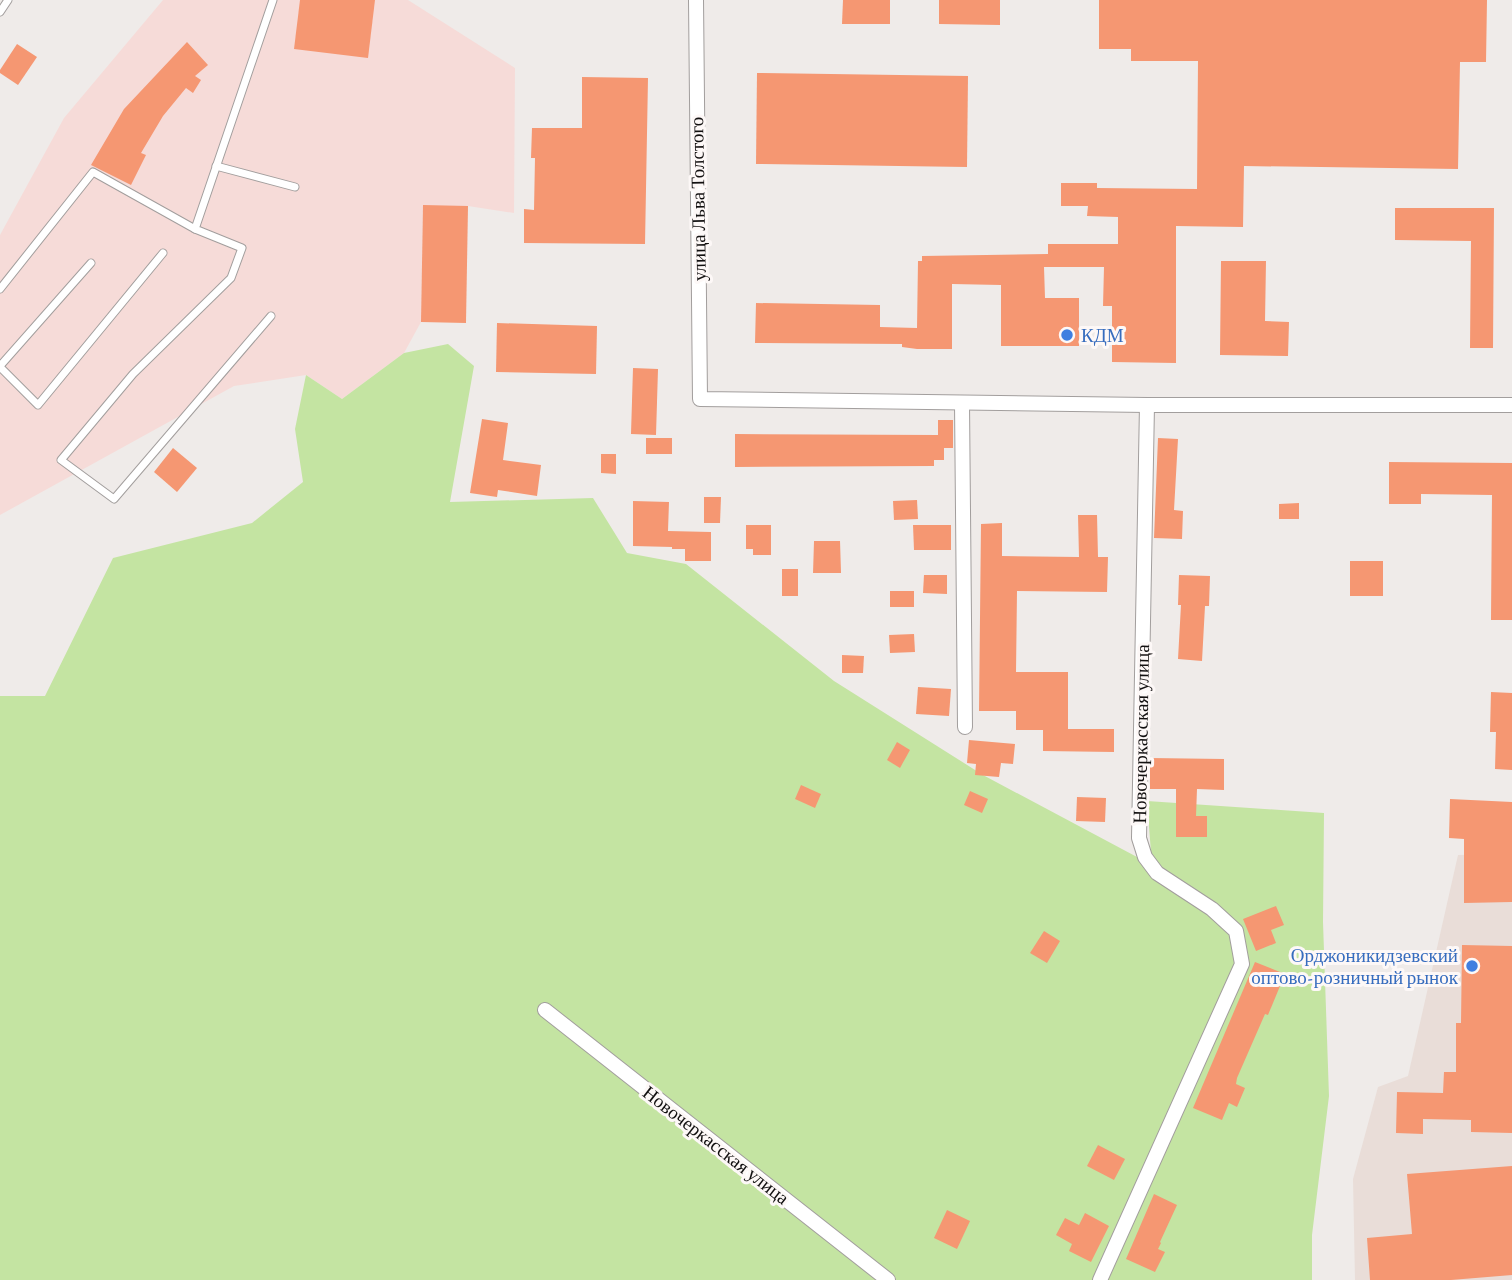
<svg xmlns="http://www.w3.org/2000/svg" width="1512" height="1280" font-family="'Crimson Pro',serif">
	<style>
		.built { fill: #e9ddd8 }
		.industrial { fill: #f6dbd8 }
		.green { fill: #c4e4a2 }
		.building { fill: #f59772 }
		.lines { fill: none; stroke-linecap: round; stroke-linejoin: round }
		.service-casing { stroke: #a29e9d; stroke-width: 9 }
		.minor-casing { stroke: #a29e9d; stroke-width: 16 }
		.service { stroke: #fff; stroke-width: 7 }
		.minor { stroke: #fff; stroke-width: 14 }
		.shop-dot { fill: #3f7fe0; stroke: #fdf8f7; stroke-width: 2.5 }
		.labels { text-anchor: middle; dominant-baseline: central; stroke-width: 6; stroke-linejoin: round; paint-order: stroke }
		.street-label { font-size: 19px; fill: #121010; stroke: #fdf8f7 }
		.shop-label { font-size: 19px; fill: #366cbe; stroke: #fdf8f7; text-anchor: start }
	</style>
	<rect width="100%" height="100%" fill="#efebe9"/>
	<!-- built -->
	<path class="built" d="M 1512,854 L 1512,1280 L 1355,1280 L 1353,1179 L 1378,1087 L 1408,1076 L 1458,855 Z"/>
	<!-- industrial -->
	<path class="industrial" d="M 163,0 L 408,0 L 515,68 L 514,213 L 468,206 L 423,206 L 421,322 L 404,353 L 342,399 L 306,375 L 234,386 L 0,515 L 0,235 L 64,118 Z"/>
	<!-- green -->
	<path class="green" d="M 448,344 L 474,366 L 450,502 L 593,498 L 627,553 L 686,564 L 834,681 L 983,775 L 1152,865 L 1147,801 L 1324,813 L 1323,922 L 1329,1096 L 1312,1235 L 1312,1280 L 0,1280 L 0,696 L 45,696 L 113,558 L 252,523 L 303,482 L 295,429 L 306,375 L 342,399 L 404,353 Z"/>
	<!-- building -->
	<g class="building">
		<path d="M 300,0 L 375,0 L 368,58 L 294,49 Z"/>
		<path d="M 843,0 L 890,0 L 890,24 L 842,24 Z"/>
		<path d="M 939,0 L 1000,0 L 1000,25 L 939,24 Z"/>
		<path d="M 1099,0 L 1487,0 L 1486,62 L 1460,62 L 1458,169 L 1244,166 L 1243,227 L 1176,226 L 1176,363 L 1112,362 L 1112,306 L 1103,306 L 1104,267 L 1044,267 L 1045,298 L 1079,298 L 1079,346 L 1001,346 L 1001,285 L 952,284 L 952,349 L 917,349 L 902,347 L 902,344 L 755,343 L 756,303 L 880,305 L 880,327 L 917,328 L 918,261 L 922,261 L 922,256 L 1048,254 L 1048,244 L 1118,244 L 1118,217 L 1087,216 L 1088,206 L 1061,206 L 1061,183 L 1097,183 L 1097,188 L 1197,189 L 1198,61 L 1131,61 L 1131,49 L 1099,49 Z"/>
		<path d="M 187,42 L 208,65 L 195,76 L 201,80 L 193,93 L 186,88 L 163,116 L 141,153 L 146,155 L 131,185 L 91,165 L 124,109 Z"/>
		<path d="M 17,44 L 37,57 L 18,85 L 0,73 L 0,70 Z"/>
		<path d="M 757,73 L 968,76 L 967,167 L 756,164 Z"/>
		<path d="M 582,77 L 648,78 L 645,244 L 524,243 L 524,209 L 534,210 L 535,158 L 531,158 L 532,128 L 582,128 Z"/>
		<path d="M 423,205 L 468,206 L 466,323 L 421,322 Z"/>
		<path d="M 1395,208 L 1494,208 L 1493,348 L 1470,348 L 1471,241 L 1395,240 Z"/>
		<path d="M 1221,261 L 1266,261 L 1265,321 L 1289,322 L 1288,356 L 1220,355 Z"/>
		<path d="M 497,323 L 597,326 L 596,374 L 496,372 Z"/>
		<path d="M 633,368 L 658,369 L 656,435 L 631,434 Z"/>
		<path d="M 482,419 L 508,423 L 503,460 L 541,465 L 537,496 L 498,490 L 497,497 L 470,493 Z"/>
		<path d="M 938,420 L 953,420 L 953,448 L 944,448 L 944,460 L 934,460 L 934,466 L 735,467 L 735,434 L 938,435 Z"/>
		<rect x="646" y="438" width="26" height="16"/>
		<path d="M 1158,438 L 1178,439 L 1174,510 L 1183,511 L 1182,539 L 1154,538 Z"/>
		<path d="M 173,448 L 197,468 L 177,492 L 154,472 Z"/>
		<path d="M 601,454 L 616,454 L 616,474 L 601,473 Z"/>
		<path d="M 1389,462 L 1512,463 L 1512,620 L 1491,620 L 1492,495 L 1421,494 L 1421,504 L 1389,504 Z"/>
		<path d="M 704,497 L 721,497 L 720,523 L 704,523 Z"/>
		<path d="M 917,500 L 918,519 L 894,520 L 893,501 Z"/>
		<path d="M 633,501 L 669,502 L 668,531 L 711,532 L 711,561 L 685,561 L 685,549 L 672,549 L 672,547 L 633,546 Z"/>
		<path d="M 1299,503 L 1299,519 L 1279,519 L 1279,504 Z"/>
		<path d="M 1078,515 L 1097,515 L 1098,557 L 1108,557 L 1107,592 L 1017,591 L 1016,672 L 1068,672 L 1068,729 L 1114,729 L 1114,752 L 1043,751 L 1043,730 L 1016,730 L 1016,711 L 979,711 L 981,524 L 1002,523 L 1002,556 L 1079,557 Z"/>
		<path d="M 746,525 L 771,525 L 771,555 L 753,555 L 753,549 L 746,549 Z"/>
		<path d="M 913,525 L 951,525 L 951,550 L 914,550 Z"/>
		<path d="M 814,541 L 840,541 L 841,573 L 813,573 Z"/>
		<rect x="1350" y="561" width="33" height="35"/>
		<rect x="782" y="569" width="16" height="27"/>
		<path d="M 924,575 L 947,575 L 947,594 L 923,593 Z"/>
		<path d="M 1179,575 L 1210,576 L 1209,606 L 1205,606 L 1202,661 L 1178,659 L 1181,605 L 1178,605 Z"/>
		<rect x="890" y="591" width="24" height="16"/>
		<path d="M 914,634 L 915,652 L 890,653 L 889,635 Z"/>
		<path d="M 842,655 L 864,656 L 863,673 L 842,673 Z"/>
		<path d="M 918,687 L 951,689 L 949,716 L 916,714 Z"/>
		<path d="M 1491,692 L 1512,693 L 1512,770 L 1495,769 L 1496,732 L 1490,732 Z"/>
		<path d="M 969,740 L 1015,744 L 1013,764 L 1001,763 L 999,777 L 975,775 L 976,764 L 967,763 Z"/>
		<path d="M 897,742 L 910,750 L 900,768 L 887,760 Z"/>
		<path d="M 1150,758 L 1224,759 L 1224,790 L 1197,789 L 1196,816 L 1207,816 L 1207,837 L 1176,837 L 1176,789 L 1150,789 Z"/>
		<path d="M 801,785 L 821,794 L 815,808 L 795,799 Z"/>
		<path d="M 970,791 L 988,799 L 982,813 L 964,805 Z"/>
		<path d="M 1077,797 L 1106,798 L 1105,822 L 1076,821 Z"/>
		<path d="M 1450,799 L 1512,802 L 1512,902 L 1464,903 L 1464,839 L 1449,838 Z"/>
		<path d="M 1276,906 L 1284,925 L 1271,930 L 1276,943 L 1256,951 L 1243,919 Z"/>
		<path d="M 1044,931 L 1060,941 L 1047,963 L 1030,953 Z"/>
		<path d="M 1462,945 L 1512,946 L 1512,1133 L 1471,1132 L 1471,1120 L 1423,1119 L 1423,1134 L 1396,1133 L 1397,1092 L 1443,1093 L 1444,1072 L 1456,1072 L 1456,1023 L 1461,1023 Z"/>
		<path d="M 1255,962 L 1285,974 L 1268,1015 L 1265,1014 L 1237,1078 L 1236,1084 L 1245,1088 L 1237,1107 L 1229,1103 L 1222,1120 L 1193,1108 Z"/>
		<path d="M 1098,1145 L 1125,1159 L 1114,1180 L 1087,1166 Z"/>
		<path d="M 1512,1166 L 1512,1275 L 1451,1280 L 1370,1280 L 1367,1238 L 1412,1234 L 1407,1174 Z"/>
		<path d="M 1154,1194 L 1177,1205 L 1160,1242 L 1161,1243 L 1158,1249 L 1165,1252 L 1155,1272 L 1126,1259 Z"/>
		<path d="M 947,1210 L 970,1221 L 957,1249 L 934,1238 Z"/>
		<path d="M 1085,1213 L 1109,1226 L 1091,1262 L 1069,1251 L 1072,1244 L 1056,1235 L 1065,1218 L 1079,1225 Z"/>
	</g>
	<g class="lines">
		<defs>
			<g id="service">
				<path d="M 0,12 L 8,0"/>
				<path d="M 216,166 L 295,187"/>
				<path d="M 0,289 L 93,172 L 195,229"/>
				<path d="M 271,316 L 114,499 L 61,460 L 133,374 L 231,278 L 242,248 L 195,229 L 273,0"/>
				<path d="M 0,366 L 91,263"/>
				<path d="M 0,367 L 38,405 L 163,253"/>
			</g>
			<g id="minor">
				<path d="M 696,0 L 700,399 L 1147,405 L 1512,405"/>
				<path d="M 962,403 L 965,727"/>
				<path d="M 545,1010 L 888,1280"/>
				<path d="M 1100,1280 L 1242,964 L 1236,931 L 1212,909 L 1157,873 L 1145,857 L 1139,838 L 1147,405"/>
			</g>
		</defs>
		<!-- service casing -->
		<use href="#service" class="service-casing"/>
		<!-- minor casing -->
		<use href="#minor" class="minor-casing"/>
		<!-- service -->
		<use href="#service" class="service"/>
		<!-- minor -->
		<use href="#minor" class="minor"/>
	</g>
	<!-- markers -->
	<g class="shop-dot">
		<circle cx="1067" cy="335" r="7"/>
		<circle cx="1472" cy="966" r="7"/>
	</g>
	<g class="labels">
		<!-- street labels -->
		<g class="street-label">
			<text transform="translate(698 199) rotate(-91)">улица Льва Толстого</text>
			<text transform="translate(1141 734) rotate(-89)">Новочеркасская улица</text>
			<text transform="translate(716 1145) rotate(38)">Новочеркасская улица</text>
		</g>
		<!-- shop labels -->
		<g class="shop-label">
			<text x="1081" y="335">КДМ</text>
			<text x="1458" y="955" text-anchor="end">Орджоникидзевский<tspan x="1458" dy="22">оптово-розничный рынок</tspan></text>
		</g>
	</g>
</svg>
